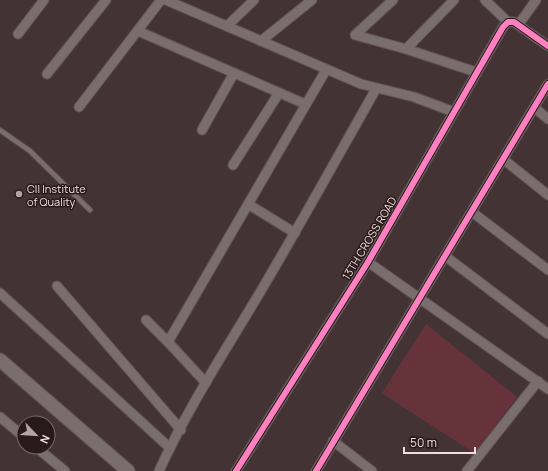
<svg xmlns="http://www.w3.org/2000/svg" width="548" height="471" font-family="Manrope,sans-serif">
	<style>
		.green { fill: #67333a }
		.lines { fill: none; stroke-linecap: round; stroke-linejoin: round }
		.lane-casing { stroke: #625254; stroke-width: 6 }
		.street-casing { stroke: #625254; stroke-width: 11 }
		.secondary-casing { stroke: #625254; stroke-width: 15 }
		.lane { stroke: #7a6d6e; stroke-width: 4.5 }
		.street { stroke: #7a6d6e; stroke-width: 9 }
		.secondary { stroke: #7a6d6e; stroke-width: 13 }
		.cycleway-casing { stroke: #28191a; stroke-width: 8 }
		.cycleway { stroke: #ff80c0; stroke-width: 6 }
		.poi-dot { fill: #b6a1a3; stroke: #28191a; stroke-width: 1.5 }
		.labels { text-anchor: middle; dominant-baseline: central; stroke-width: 3; stroke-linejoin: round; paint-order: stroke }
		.poi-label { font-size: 11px; fill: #f3dcde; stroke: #28191a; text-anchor: start }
		.street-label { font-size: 11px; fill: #f3dcde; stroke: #28191a }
	</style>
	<rect width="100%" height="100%" fill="#443335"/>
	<!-- green -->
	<path class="green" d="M 426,324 L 517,397 L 474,453 L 382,393 Z"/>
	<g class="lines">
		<defs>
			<path id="lane" d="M 0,130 L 30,151 L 90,210"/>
			<g id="street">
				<path d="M 166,0 L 361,84 L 414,97 L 454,112"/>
				<path d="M 393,0 L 355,35 L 406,49"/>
				<path d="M 454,0 L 406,49 L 476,72"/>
				<path d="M 485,0 L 508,22"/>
				<path d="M 519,24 L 536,0"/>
				<path d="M 227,26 L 254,0"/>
				<path d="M 138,31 L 305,104"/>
				<path d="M 18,34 L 44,0"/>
				<path d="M 261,41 L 312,0"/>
				<path d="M 47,74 L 106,0"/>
				<path d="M 79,107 L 161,0"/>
				<path d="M 535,108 L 548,119"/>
				<path d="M 202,130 L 234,73"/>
				<path d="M 503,159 L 548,195"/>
				<path d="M 233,165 L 279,93"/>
				<path d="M 248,204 L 295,233"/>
				<path d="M 472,212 L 548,270"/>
				<path d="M 445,256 L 548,334"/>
				<path d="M 368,262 L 548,389"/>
				<path d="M 57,286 L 181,430"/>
				<path d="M 0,293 L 170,448"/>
				<path d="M 146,320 L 168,342"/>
				<path d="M 206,383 L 168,342 L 326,70"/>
				<path d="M 0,417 L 24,437"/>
				<path d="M 333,441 L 372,471"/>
				<path d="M 36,447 L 65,471"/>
				<path d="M 159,471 C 187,409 227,348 262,289 C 301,223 338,156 376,89"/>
				<path d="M 236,471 L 368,262 L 503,27 L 508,22 L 514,22 L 548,46"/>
				<path d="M 316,471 L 548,84"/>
				<path d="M 467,471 L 538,381"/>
			</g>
			<path id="secondary" d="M 0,360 L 128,471"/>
		</defs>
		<!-- lane casing -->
		<use href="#lane" class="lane-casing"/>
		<!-- street casing -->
		<use href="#street" class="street-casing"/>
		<!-- secondary casing -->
		<use href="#secondary" class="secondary-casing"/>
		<!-- lane -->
		<use href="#lane" class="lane"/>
		<!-- street -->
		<use href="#street" class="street"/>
		<!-- secondary -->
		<use href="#secondary" class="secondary"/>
		<defs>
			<g id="cycleway">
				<path d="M 236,471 L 368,262 L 503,27 L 508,22 L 514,22 L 548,46"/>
				<path d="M 316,471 L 548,84"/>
			</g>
		</defs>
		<!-- cycleway casing -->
		<use href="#cycleway" class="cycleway-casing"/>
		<!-- cycleway -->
		<use href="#cycleway" class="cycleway"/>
	</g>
	<!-- markers -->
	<circle class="poi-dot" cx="19" cy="194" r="4"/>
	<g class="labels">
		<!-- poi labels -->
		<g class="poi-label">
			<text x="27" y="188">CII Institute<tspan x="27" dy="13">of Quality</tspan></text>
		</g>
		<!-- street labels -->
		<g class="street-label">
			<text transform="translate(369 238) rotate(-59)">13TH CROSS ROAD</text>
		</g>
	</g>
	<!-- north arrow -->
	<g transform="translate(36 435) rotate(115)"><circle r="19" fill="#28191a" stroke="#796768"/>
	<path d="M0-3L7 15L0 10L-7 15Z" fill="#b6a1a3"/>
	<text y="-6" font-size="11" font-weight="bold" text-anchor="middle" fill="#f3dcde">N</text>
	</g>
	<!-- scale -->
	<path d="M404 447v6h71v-6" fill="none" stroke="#f3dcde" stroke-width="2"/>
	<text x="410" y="447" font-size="12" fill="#f3dcde" stroke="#28191a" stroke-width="3" paint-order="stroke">50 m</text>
</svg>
